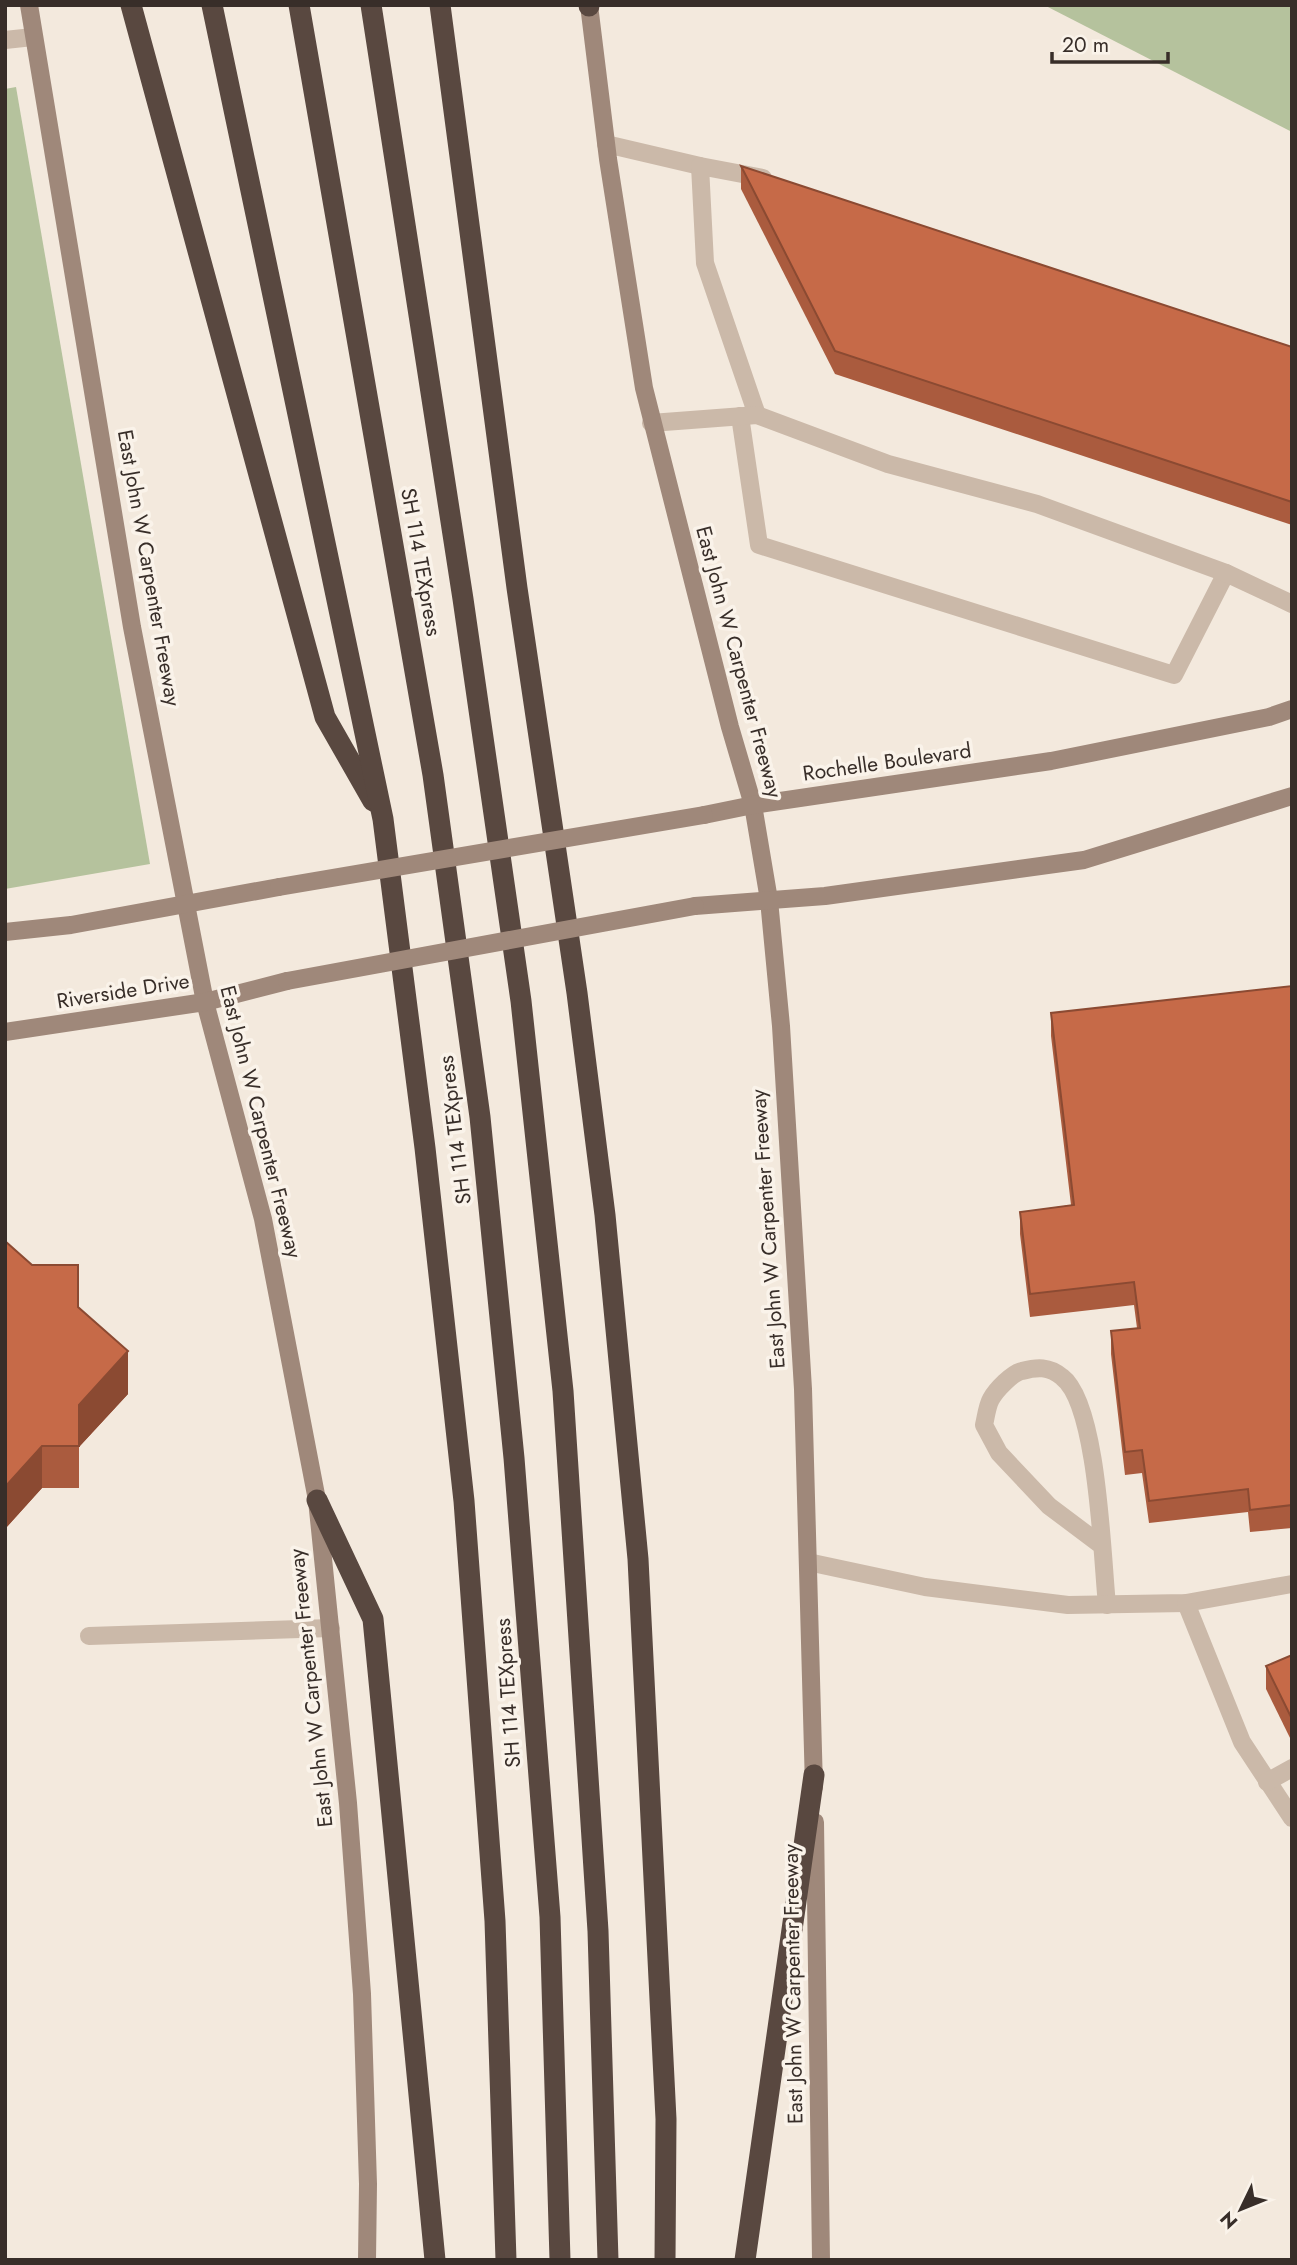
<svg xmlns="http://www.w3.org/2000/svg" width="1297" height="2265" font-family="Jost,sans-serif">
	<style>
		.green { fill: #b5c29d }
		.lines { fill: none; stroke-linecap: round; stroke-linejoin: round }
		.service { stroke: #cbb9a9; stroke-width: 18 }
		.secondary { stroke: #9f887a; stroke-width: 18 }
		.motorway { stroke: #594840; stroke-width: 21 }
		.secondary-bridge { stroke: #9f887a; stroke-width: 18 }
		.wall { fill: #aa5b3e }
		.shaded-wall { fill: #8b4a32 }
		.building { fill: #c66a48; stroke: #8b4a32; stroke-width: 2 }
		.labels { text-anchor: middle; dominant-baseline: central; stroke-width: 7; stroke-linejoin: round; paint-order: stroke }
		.street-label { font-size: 21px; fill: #382e29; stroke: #faf3ea }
	</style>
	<rect width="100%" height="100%" fill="#f3e9dd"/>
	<!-- green -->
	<g class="green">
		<path d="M 1044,5 L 1292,5 L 1292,132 Z"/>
		<path d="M 16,87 L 150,864 L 5,889 L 5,89 Z"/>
	</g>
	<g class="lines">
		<!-- service -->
		<g class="service">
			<path d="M 5,40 L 33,37"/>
			<path d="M 606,144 L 700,166"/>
			<path d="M 757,415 L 705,263 L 700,166 L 763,178"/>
			<path d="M 740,416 L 759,545 L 1174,675 L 1226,573"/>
			<path d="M 651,423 L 757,415 L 888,464 L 1037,504 L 1226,573 L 1292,604"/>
			<path d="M 1101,1545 L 1049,1506 L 999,1453 L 984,1425 C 986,1417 987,1406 991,1399 C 996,1390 1012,1373 1022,1371 C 1037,1367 1049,1366 1062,1377 C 1098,1404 1102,1557 1107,1605"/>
			<path d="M 808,1562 L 925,1587 L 1068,1605 L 1186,1603 L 1292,1584"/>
			<path d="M 1186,1603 L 1242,1742 L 1292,1818"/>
			<path d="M 89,1636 L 331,1628"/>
			<path d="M 1267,1782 L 1292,1768"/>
		</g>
		<!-- secondary -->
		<g class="secondary">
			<path d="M 29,5 L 132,627 L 205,1002 L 263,1219 L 317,1500 L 348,1803 L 362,1994 L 368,2184 L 367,2260"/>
			<path d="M 589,5 L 608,159 L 644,388 L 730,727 L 753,805 L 769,900 L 781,1026 L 803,1389 L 814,1787"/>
			<path d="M 704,815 L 753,805 L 1051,761 L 1269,717 L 1292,709"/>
			<path d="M 695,906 L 825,896 L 1084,860 L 1292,796"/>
			<path d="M 5,932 L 71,925 L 279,887"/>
			<path d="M 5,1032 L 205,1002 L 287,981"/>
			<path d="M 815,1822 L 821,2260"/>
		</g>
		<!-- motorway -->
		<g class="motorway">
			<path d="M 131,5 L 325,717 L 373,801"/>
			<path d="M 212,5 L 383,819 L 425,1148 L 464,1501 L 495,1921 L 506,2260"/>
			<path d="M 299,5 L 433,775 L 480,1117 L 514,1458 L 550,1917 L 560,2260"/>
			<path d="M 371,5 L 463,599 L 521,1001 L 563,1391 L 598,1931 L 608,2260"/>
			<path d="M 440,5 L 517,588 L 577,993 L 605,1215 L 638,1559 L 666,2119 L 665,2260"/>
			<path d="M 589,5 L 589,6"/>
			<path d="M 317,1500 L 373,1619 L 435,2260"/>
			<path d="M 745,2260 L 814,1775"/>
		</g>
		<!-- secondary-bridge -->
		<g class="secondary-bridge">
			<path d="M 279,887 L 704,815"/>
			<path d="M 287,981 L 695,906"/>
		</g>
	</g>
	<!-- wall -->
	<g class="wall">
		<path d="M 741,166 L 1292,347 L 1292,525 L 835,374 L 741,189 Z"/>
		<path d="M 1292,986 L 1292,1528 L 1250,1532 L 1248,1512 L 1149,1523 L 1142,1473 L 1125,1475 L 1111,1354 L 1111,1331 L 1137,1328 L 1134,1305 L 1030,1317 L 1020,1234 L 1020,1212 L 1071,1205 L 1051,1036 L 1051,1013 Z"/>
		<path d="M 78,1307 L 128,1394 L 79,1447 L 79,1488 L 42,1488 L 5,1529 Z"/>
		<path d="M 1292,1655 L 1292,1742 L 1266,1689 L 1266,1666 Z"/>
	</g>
	<!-- shaded-wall -->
	<g class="shaded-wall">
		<path d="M 128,1351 L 128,1394 L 79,1447 L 79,1488 L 79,1405 Z"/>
		<path d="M 42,1446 L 42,1488 L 5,1529 L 5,1487 Z"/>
	</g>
	<!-- building -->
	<g class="building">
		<path d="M 741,166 L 1292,347 L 1292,502 L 835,351 Z"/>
		<path d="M 1292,986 L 1292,1505 L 1250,1510 L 1248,1489 L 1149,1501 L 1142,1450 L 1125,1452 L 1111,1331 L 1140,1328 L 1134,1282 L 1030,1294 L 1020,1212 L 1074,1205 L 1051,1013 Z"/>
		<path d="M 5,1241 L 32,1265 L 78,1265 L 78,1307 L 128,1351 L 79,1405 L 79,1446 L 42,1446 L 5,1487 Z"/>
		<path d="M 1292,1655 L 1292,1719 L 1266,1666 Z"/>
	</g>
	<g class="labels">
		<!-- street labels -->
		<g class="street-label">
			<text transform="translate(421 562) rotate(80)">SH 114 TEXpress</text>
			<text transform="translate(149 568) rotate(80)">East John W Carpenter Freeway</text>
			<text transform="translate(739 662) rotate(75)">East John W Carpenter Freeway</text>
			<text transform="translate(887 762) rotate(-8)">Rochelle Boulevard</text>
			<text transform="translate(123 991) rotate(-9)">Riverside Drive</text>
			<text transform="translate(261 1122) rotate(76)">East John W Carpenter Freeway</text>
			<text transform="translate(455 1130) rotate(-97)">SH 114 TEXpress</text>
			<text transform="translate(768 1229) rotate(-94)">East John W Carpenter Freeway</text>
			<text transform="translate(311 1688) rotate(-96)">East John W Carpenter Freeway</text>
			<text transform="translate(508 1693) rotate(-94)">SH 114 TEXpress</text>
			<text transform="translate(793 1984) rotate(-91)">East John W Carpenter Freeway</text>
		</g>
	</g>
	<!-- border -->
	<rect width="1297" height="2265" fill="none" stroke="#382e29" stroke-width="14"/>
	<!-- north arrow -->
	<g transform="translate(1241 2209) rotate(227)" stroke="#faf3ea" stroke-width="5" paint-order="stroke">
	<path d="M0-5L12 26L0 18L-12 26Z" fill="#382e29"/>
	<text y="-10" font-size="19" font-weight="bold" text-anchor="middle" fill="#382e29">N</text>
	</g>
	<!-- scale -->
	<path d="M1052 52v10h116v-10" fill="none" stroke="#382e29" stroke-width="3.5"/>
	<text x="1062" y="52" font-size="21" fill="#382e29" stroke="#faf3ea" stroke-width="5" paint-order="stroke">20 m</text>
</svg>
